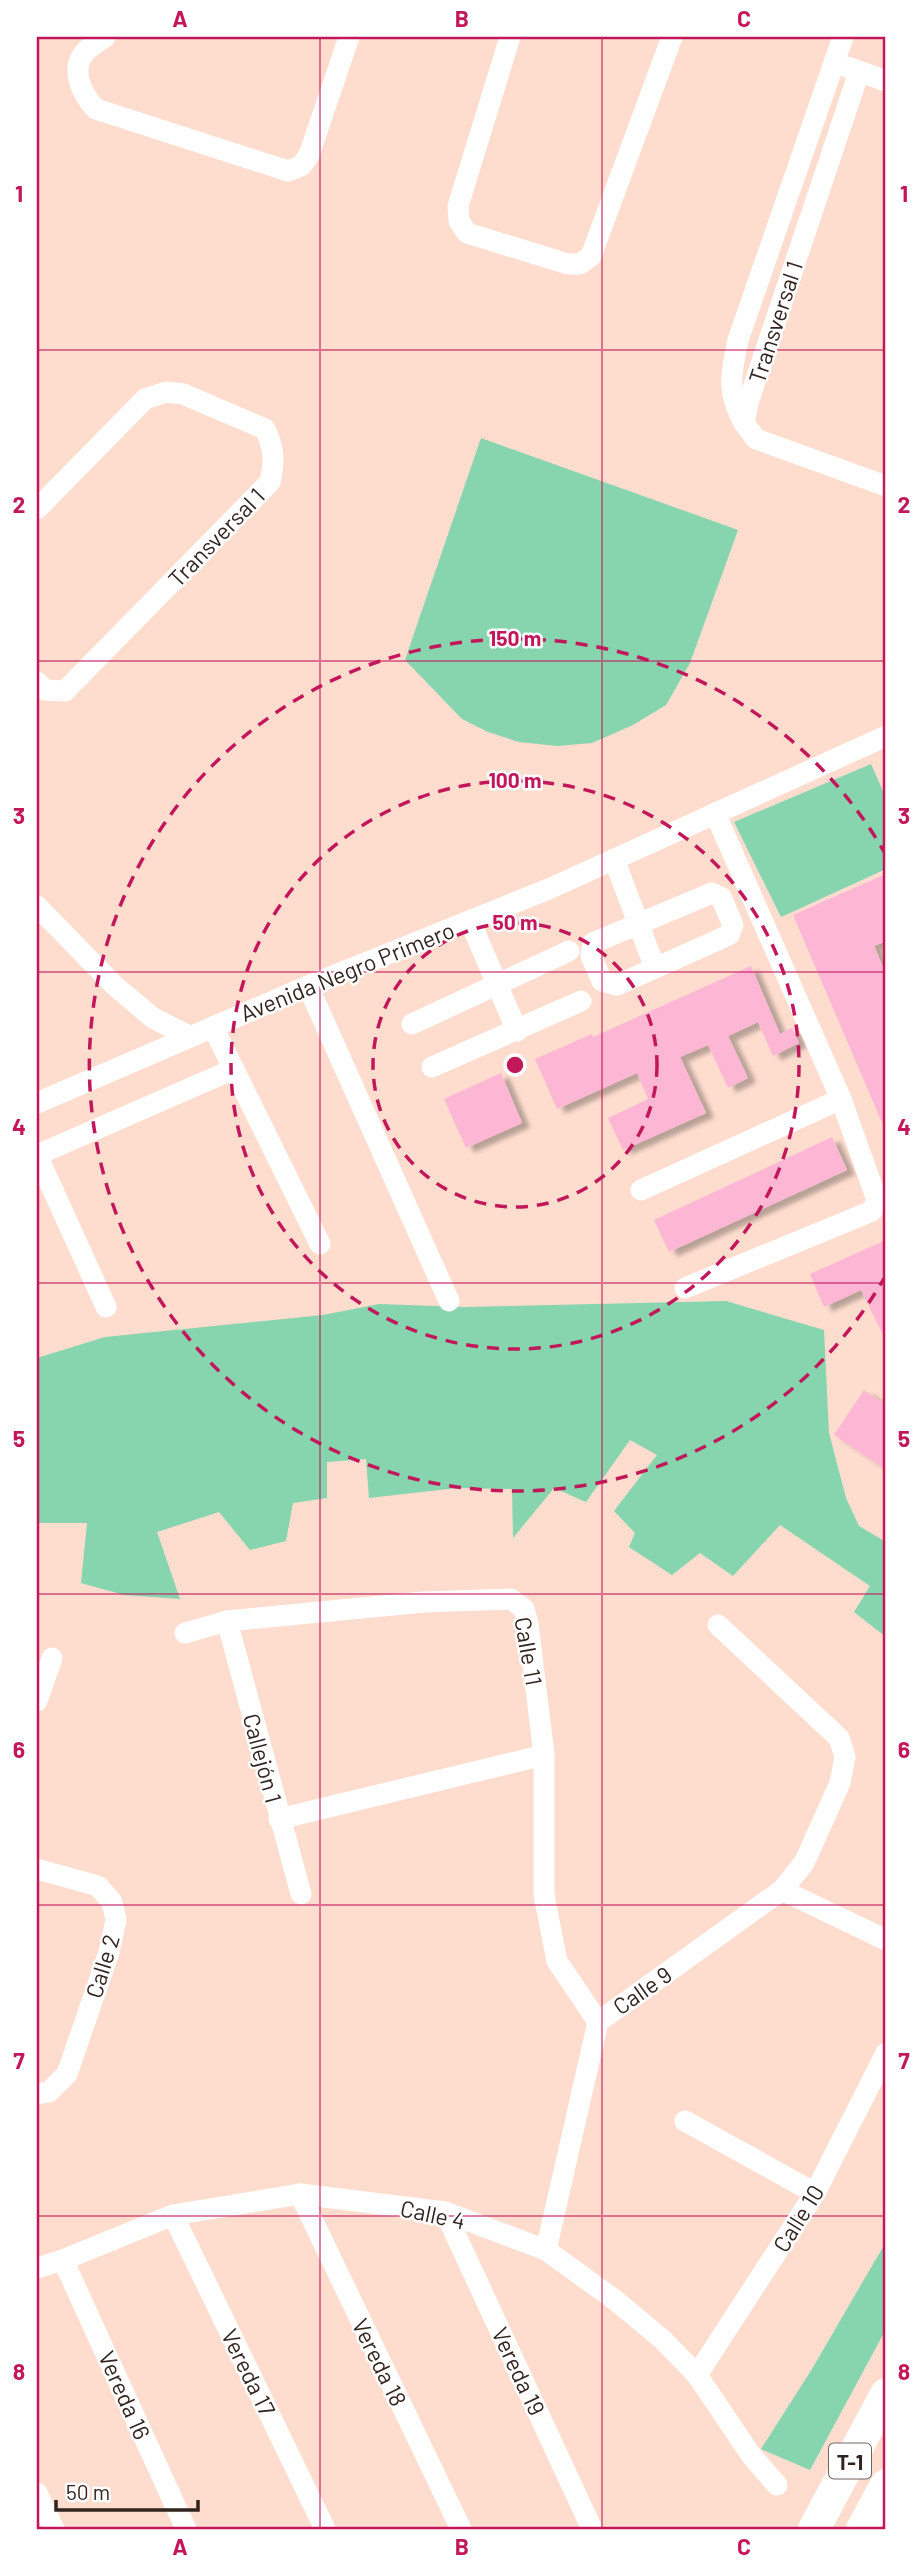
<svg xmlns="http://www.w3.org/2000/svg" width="923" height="2566" font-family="Barlow,sans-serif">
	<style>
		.green { fill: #86d5ae }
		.building { fill: #fdb7d5; filter: url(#shadow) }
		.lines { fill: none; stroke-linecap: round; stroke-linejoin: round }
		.street { stroke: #fff; stroke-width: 21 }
		.primary { stroke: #fff; stroke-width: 32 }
		.grid { fill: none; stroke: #c2185b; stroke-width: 2; stroke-opacity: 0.55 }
		.ring { fill: none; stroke: #c2185b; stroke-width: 3.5; stroke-dasharray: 12 9 }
		.labels { text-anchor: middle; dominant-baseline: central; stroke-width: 5; stroke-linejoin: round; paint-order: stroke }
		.shield { fill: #fff; stroke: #6f6662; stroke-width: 2 }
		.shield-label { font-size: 21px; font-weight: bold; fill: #31241f }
		.street-label { font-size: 23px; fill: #31241f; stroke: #fff }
		.centre { fill: #c2185b; stroke: #fff; stroke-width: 3.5 }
		.ring-label { font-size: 21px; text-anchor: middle; font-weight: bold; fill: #c2185b; stroke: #fff; stroke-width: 5; stroke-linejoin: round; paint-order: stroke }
		.neatline { fill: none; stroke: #c2185b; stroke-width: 2.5 }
		.grid-label { font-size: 23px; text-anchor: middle; font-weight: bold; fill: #c2185b }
	</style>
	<defs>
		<filter id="shadow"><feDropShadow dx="8" dy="4.5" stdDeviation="2" flood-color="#0004"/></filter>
	</defs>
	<rect width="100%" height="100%" fill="#fedcce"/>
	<!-- green -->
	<g class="green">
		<path d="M 481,438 L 738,530 L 690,663 L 666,705 L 633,725 L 592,743 L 557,746 L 519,742 L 488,732 L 462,719 L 405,660 Z"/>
		<path d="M 871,764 L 886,798 L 886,869 L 781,917 L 734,822 Z"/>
		<path d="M 726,1301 L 824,1330 L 829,1433 L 846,1498 L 859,1526 L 886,1542 L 886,1637 L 854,1612 L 870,1586 L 780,1525 L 733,1576 L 700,1553 L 672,1575 L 629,1547 L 635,1533 L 614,1511 L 657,1455 L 630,1440 L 586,1502 L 554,1488 L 513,1538 L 512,1489 L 457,1488 L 369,1498 L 366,1459 L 327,1462 L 327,1498 L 293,1503 L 286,1541 L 250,1550 L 219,1512 L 157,1532 L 180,1599 L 124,1595 L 81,1583 L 87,1523 L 37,1523 L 37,1358 L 105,1337 L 323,1315 L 379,1304 L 463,1307 Z"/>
		<path d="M 886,2242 L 886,2329 L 810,2470 L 761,2449 L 812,2369 Z"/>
	</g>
	<!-- building -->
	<g class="building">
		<path d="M 886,874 L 886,941 L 874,946 L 886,974 L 886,1132 L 793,915 Z"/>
		<path d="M 751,966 L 780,1034 L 792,1028 L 799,1043 L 773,1056 L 758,1022 L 728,1036 L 748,1078 L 728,1088 L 708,1045 L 680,1057 L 706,1113 L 623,1150 L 608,1118 L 648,1099 L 637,1073 L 557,1109 L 535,1059 L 592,1034 L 593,1037 Z"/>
		<path d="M 501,1073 L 522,1123 L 466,1148 L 444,1099 Z"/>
		<path d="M 832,1137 L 847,1170 L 669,1252 L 654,1220 Z"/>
		<path d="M 886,1240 L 886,1341 L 861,1290 L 824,1307 L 810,1274 Z"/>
		<path d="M 864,1390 L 886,1405 L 886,1470 L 834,1435 Z"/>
	</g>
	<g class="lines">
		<!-- street -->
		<g class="street">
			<path d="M 105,37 C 99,41 91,46 86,51 C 69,68 82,95 96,109 L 288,171 L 301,166 L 309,155 L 349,37"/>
			<path d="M 510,37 L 458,206 L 459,221 L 467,233 L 568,264 L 580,264 L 591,256 L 672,37"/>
			<path d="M 847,67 L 886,81"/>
			<path d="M 859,72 L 748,403 L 744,423 L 756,439 L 886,486"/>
			<path d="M 744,423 C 726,391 731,374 738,340 L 843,37"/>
			<path d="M 37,509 L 145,399 L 166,392 L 183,394 L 265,429 C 274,448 275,461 270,482 L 65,691 L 45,690 L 37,682"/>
			<path d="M 614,859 L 655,968"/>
			<path d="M 712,893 L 721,897 L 733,925 L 729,935 L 617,985 L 602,981 L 591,956 L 593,943 Z"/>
			<path d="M 37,906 L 114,985 L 153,1018 L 189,1036"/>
			<path d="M 470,921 L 517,1031"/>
			<path d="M 308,986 L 449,1301"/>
			<path d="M 412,1024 L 569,951"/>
			<path d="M 213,1027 L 320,1244"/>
			<path d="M 432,1067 L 581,1001"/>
			<path d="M 37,1103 L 308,986 L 551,888 L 886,736"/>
			<path d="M 37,1155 L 234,1069"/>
			<path d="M 37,1155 L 106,1307"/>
			<path d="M 641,1190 L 841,1099"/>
			<path d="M 685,1288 L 872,1211 L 877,1200 L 841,1099 L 715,813"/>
			<path d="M 227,1621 L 301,1894"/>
			<path d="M 718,1625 L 839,1738 L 845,1757 L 840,1783 L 804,1863 L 782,1890"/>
			<path d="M 185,1633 L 227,1621 L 424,1602 L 511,1599 L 524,1609 L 528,1624 L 544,1755 L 544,1895 L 557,1961 L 598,2022"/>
			<path d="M 37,1701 L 52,1658"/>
			<path d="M 279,1819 L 544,1755"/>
			<path d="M 37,1869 L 98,1886 L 112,1902 L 116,1920 L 109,1952 L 67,2074 L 49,2092 L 37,2094"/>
			<path d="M 685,2121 L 815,2193"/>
			<path d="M 300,2194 L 461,2529"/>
			<path d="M 445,2212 L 592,2529"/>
			<path d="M 173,2215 L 325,2529"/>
			<path d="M 546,2250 L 598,2022 L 782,1890 L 886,1940"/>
			<path d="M 63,2260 L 186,2529"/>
			<path d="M 37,2268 L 63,2260 L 173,2215 L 300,2194 L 445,2212 L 546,2250 L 615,2300 L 662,2339 L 697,2375 L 751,2455 L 777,2485"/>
			<path d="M 697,2375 L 815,2193 L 886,2053"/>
			<path d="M 37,2493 L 54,2529"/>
		</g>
		<!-- primary -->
		<g class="primary">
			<path d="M 814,2529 L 886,2394"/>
			<path d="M 862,2529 L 886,2485"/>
		</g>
	</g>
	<!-- grid -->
	<path class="grid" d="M 320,37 L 320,2529M 602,37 L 602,2529M 37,350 L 886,350M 37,661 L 886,661M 37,972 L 886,972M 37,1283 L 886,1283M 37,1594 L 886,1594M 37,1905 L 886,1905M 37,2216 L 886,2216"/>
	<!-- distance rings -->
	<g class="ring">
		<circle cx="515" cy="1065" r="142"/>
		<circle cx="515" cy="1065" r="284"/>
		<path d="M886 1275A426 426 0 1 1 886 855"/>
	</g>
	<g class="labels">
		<!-- shield labels -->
		<rect class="shield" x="829" y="2443.5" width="42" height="35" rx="5"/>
		<g class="shield-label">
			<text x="850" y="2461">T-1</text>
		</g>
		<!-- street labels -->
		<g class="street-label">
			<text transform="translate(775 322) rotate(-72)">Transversal 1</text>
			<text transform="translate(216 537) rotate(-46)">Transversal 1</text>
			<text transform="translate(347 971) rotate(-22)">Avenida Negro Primero</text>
			<text transform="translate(529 1651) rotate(80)">Calle 11</text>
			<text transform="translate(263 1758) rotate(75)">Callejón 1</text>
			<text transform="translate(102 1966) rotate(-73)">Calle 2</text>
			<text transform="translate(642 1990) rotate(-35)">Calle 9</text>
			<text transform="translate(433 2214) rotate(12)">Calle 4</text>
			<text transform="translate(798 2218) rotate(-58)">Calle 10</text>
			<text transform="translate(380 2362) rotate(64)">Vereda 18</text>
			<text transform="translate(519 2371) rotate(65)">Vereda 19</text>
			<text transform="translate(249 2372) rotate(64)">Vereda 17</text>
			<text transform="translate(125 2395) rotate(66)">Vereda 16</text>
		</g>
	</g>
	<circle cx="515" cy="1065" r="10" class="centre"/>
	<g class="ring-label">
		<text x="515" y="646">150 m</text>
		<text x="515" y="788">100 m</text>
		<text x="515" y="930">50 m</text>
	</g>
	<!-- border -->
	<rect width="923" height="2566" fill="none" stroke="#ffffff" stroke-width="77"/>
	<!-- scale -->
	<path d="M56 2500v10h142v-10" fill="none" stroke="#31241f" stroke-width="3.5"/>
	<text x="66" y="2500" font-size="21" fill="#31241f" stroke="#ffffff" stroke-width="5" paint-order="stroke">50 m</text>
	<rect x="38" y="38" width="846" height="2490" class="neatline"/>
	<g class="grid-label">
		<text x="180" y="27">A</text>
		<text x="462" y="27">B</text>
		<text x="744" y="27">C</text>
		<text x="19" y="202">1</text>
		<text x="904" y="202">1</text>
		<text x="19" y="513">2</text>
		<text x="904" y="513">2</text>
		<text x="19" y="824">3</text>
		<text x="904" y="824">3</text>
		<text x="19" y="1135">4</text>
		<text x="904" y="1135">4</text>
		<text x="19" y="1447">5</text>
		<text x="904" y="1447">5</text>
		<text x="19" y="1758">6</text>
		<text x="904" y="1758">6</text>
		<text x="19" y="2069">7</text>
		<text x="904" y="2069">7</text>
		<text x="19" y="2380">8</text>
		<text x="904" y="2380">8</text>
		<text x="180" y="2555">A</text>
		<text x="462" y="2555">B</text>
		<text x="744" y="2555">C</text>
	</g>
</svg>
